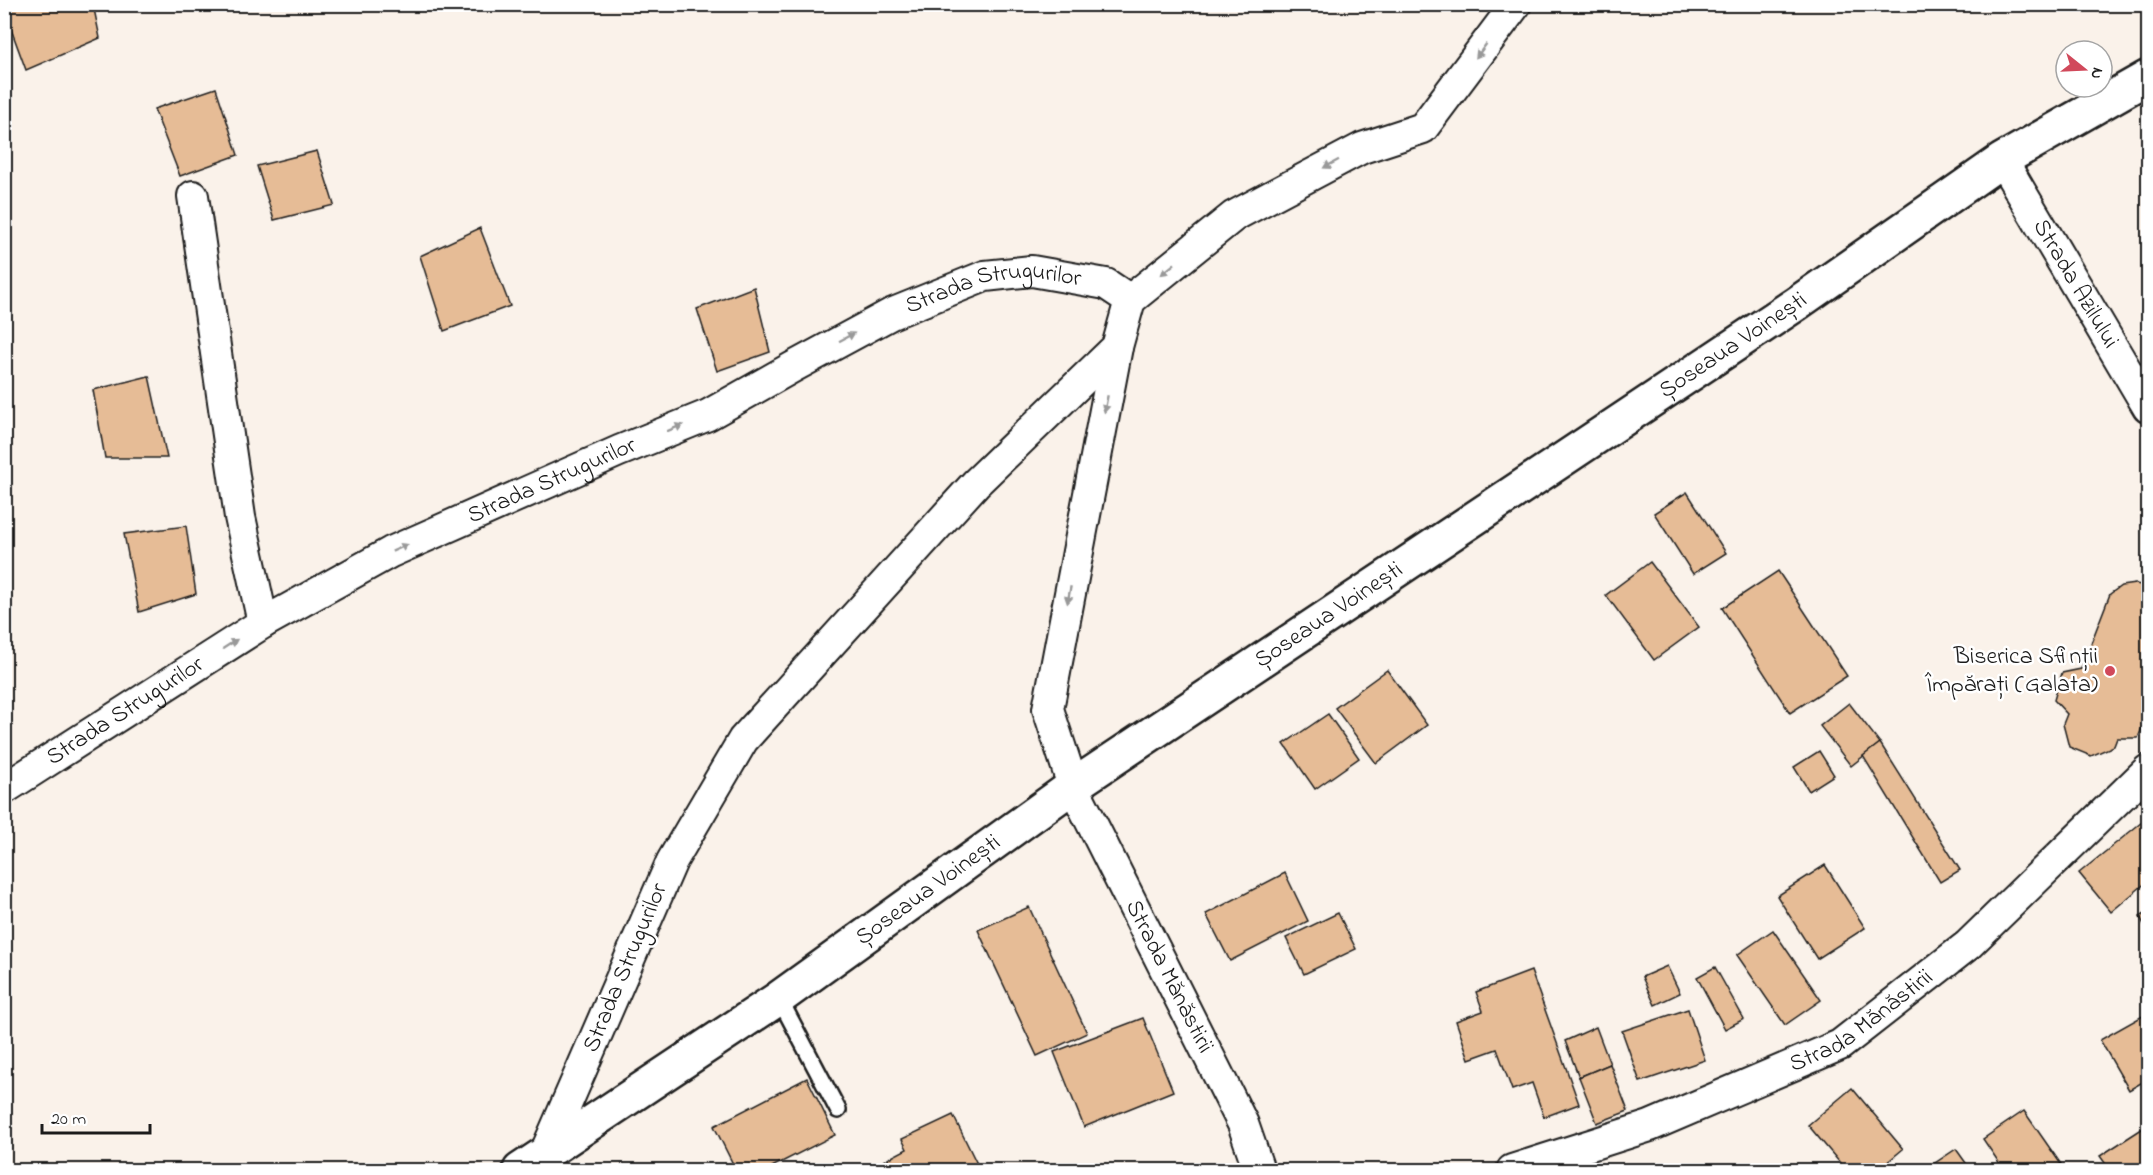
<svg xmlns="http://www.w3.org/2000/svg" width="2153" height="1175" font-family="'Indie Flower',sans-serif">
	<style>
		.building { fill: #e6bc96; stroke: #1c1c1c; stroke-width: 1.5 }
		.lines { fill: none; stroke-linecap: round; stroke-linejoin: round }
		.service-casing { stroke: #1c1c1c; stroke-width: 20 }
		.minor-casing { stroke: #1c1c1c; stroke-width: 34 }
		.secondary-casing { stroke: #1c1c1c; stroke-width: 38 }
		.service { stroke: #fff; stroke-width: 15 }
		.minor { stroke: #fff; stroke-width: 30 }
		.secondary { stroke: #fff; stroke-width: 33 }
		.oneway { fill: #999 }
		.poi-dot { fill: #d1495b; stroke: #fff; stroke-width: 2 }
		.labels { text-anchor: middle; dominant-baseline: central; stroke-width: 5; stroke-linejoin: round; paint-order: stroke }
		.street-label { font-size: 24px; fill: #1c1c1c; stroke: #fff }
		.poi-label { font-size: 24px; fill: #1c1c1c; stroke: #fff; text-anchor: end }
	</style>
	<rect width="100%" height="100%" fill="#faf2ea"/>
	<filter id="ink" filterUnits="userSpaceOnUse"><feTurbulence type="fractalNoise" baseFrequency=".0167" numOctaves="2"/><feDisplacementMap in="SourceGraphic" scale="12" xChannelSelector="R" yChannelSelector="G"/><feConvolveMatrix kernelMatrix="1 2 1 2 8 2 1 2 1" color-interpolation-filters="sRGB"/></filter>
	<g filter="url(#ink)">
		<!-- building -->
		<g class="building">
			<path d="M 4,4 L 93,4 L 100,38 L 26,70 L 4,10 Z"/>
			<path d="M 216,88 L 238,155 L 180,176 L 154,109 Z"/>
			<path d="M 317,151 L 334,205 L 274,220 L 257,166 Z"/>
			<path d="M 480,228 L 510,306 L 444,331 L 420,256 Z"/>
			<path d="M 754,287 L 770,352 L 717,371 L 697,309 Z"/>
			<path d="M 149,376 L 167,458 L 105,458 L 93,390 Z"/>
			<path d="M 1687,492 L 1726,553 L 1693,574 L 1654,513 Z"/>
			<path d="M 186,526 L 196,594 L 139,612 L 124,534 Z"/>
			<path d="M 1650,562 L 1699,627 L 1654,660 L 1606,595 Z"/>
			<path d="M 1778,571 L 1847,676 L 1790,713 L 1722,608 Z"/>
			<path d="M 2135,584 L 2148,586 L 2148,677 L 2141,697 L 2148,705 L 2148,713 L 2138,738 L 2117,738 L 2114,746 L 2091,756 L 2069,747 L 2063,724 L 2067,714 L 2054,700 L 2062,673 L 2081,669 L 2110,594 L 2121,586 Z"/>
			<path d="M 1387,670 L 1427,725 L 1376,763 L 1335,708 Z"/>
			<path d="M 1849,703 L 1880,743 L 1851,766 L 1820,726 Z"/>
			<path d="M 1328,714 L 1359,758 L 1315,789 L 1284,744 Z"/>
			<path d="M 1880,743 L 1960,870 L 1940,882 L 1863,756 Z"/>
			<path d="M 1819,751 L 1834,775 L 1809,791 L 1794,767 Z"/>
			<path d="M 2142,822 L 2148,831 L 2148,881 L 2111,912 L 2079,873 Z"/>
			<path d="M 1825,865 L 1865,928 L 1817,959 L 1777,896 Z"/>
			<path d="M 1285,873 L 1308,921 L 1230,961 L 1206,914 Z"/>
			<path d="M 1029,907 L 1087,1033 L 1037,1056 L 978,930 Z"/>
			<path d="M 2148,912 L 2148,932 L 2140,917 Z"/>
			<path d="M 1338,913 L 1356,949 L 1304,974 L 1286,938 Z"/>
			<path d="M 1773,930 L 1821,1000 L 1785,1025 L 1737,955 Z"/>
			<path d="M 1667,966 L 1680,993 L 1655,1005 L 1642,977 Z"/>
			<path d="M 1715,967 L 1744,1019 L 1725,1029 L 1697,977 Z"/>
			<path d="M 1531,971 L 1579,1104 L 1544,1117 L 1532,1083 L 1512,1090 L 1497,1049 L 1469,1059 L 1456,1021 L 1483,1011 L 1476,992 Z"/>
			<path d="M 1688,1009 L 1705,1060 L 1640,1082 L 1622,1031 Z"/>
			<path d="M 2148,1013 L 2148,1079 L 2129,1090 L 2100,1040 Z"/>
			<path d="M 1143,1018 L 1173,1091 L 1084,1127 L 1054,1052 Z"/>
			<path d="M 1596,1027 L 1610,1064 L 1579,1077 L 1565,1041 Z"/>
			<path d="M 1610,1064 L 1628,1111 L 1597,1123 L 1579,1077 Z"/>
			<path d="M 807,1078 L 835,1135 L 766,1170 L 736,1170 L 714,1126 Z"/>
			<path d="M 1852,1088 L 1903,1149 L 1878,1170 L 1846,1170 L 1808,1125 Z"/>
			<path d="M 2024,1111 L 2065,1170 L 2004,1170 L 1983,1139 Z"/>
			<path d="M 953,1115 L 980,1170 L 867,1170 L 907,1149 L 902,1139 Z"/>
			<path d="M 2148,1125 L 2148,1170 L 2110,1170 L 2100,1156 Z"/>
			<path d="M 1956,1149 L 1971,1170 L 1928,1170 L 1926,1169 Z"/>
		</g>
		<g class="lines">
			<defs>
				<path id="service" d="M 779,998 L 838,1110"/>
				<g id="minor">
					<path id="s1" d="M 2002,160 L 2148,407"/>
					<path d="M 193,196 L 240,517 L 263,623"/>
					<path d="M 1130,300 L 1234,216 L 1362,148 L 1423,128 L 1516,4"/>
					<path id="s2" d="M 1117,347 L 1048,709 L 1073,786 L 1243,1124 L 1259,1170"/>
					<path id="s3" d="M 4,789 L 263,623 L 391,552 L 619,451 L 708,415 L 793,367 L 891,314 L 985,276 L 1032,271 L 1106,284 L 1130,300 L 1117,347 L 976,483 L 743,740 L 672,861 L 546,1151"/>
					<path id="s4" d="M 1512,1170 L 1650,1126 L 1840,1045 L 1968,945 L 2148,770"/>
				</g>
				<g id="secondary">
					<path id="s5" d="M 520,1170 L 779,998 L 1073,786 L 1796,304 L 2002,160 L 2148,77"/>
				</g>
			</defs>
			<!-- service casing -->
			<use href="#service" class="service-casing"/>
			<!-- minor casing -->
			<use href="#minor" class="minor-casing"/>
			<!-- secondary casing -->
			<use href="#secondary" class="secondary-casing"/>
			<!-- service -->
			<use href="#service" class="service"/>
			<!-- minor -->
			<use href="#minor" class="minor"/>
			<!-- secondary -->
			<use href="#secondary" class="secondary"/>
		</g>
		<!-- one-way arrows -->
		<defs><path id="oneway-solid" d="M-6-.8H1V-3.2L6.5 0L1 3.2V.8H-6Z" transform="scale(1.5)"/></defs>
		<g class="oneway">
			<use href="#oneway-solid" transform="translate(1481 51) rotate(127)"/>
			<use href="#oneway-solid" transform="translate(1331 164) rotate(152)"/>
			<use href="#oneway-solid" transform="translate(1168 269) rotate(141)"/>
			<use href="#oneway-solid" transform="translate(847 337) rotate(-28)"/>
			<use href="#oneway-solid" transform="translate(1106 404) rotate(101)"/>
			<use href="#oneway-solid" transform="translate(675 428) rotate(-22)"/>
			<use href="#oneway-solid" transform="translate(400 548) rotate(-24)"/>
			<use href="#oneway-solid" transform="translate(1069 595) rotate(101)"/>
			<use href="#oneway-solid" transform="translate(230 644) rotate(-33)"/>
		</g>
	</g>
	<!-- markers -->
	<circle class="poi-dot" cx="2110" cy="671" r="6"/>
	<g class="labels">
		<!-- street labels -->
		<g class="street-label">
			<text stroke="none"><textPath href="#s1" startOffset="144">Strada Azilului</textPath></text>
			<text stroke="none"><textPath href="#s3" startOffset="1116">Strada Strugurilor</textPath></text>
			<text stroke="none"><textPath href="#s5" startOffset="1467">Șoseaua Voinești</textPath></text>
			<text stroke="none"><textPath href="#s3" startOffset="630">Strada Strugurilor</textPath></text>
			<text stroke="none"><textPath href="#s5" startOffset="981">Șoseaua Voinești</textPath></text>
			<text stroke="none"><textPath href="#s3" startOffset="144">Strada Strugurilor</textPath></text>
			<text stroke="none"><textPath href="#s5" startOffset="495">Șoseaua Voinești</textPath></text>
			<text transform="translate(626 968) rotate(-67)">Strada Strugurilor</text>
			<text stroke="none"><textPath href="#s2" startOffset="663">Strada Mănăstirii</textPath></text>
			<text stroke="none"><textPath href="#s4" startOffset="382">Strada Mănăstirii</textPath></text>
		</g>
		<!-- poi labels -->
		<g class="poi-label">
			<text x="2098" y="657">Biserica Sfinții<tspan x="2098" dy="28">Împărați (Galata)</tspan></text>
		</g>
	</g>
	<!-- margin -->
	<rect width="2153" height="1175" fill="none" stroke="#fff" stroke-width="24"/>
	<rect x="12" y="12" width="2129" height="1151" fill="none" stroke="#1c1c1c" stroke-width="2" filter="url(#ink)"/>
	<!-- north arrow -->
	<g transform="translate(2084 69) rotate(108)"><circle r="28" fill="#ffffff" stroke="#a4a4a4" stroke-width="1.5"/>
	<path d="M0-4.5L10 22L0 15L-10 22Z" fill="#d1495b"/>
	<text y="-9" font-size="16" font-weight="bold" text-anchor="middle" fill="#1c1c1c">N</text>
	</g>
	<!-- scale -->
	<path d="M42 1124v9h108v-9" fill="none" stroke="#1c1c1c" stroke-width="3"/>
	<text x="51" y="1124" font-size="18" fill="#1c1c1c" stroke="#ffffff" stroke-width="4.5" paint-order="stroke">20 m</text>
</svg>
